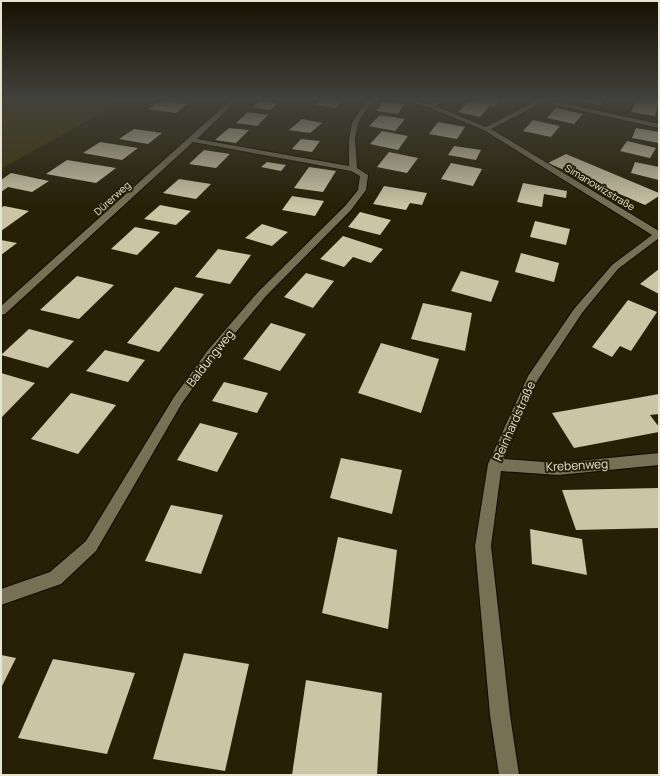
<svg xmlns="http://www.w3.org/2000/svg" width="660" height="776" font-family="Manrope,sans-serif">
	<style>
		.green { fill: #3f3509 }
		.building { fill: #cbc4a5 }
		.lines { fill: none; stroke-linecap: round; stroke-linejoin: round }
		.street-casing { stroke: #100900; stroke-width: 2 }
		.street { fill: #777054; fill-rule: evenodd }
		.labels { text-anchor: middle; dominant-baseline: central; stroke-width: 4; stroke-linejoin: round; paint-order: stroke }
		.far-street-label { font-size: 10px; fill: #e7e4d4; stroke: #272006 }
		.street-label { font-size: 12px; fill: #e7e4d4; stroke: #272006 }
	</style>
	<rect width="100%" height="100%" fill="#272006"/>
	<!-- green -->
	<path class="green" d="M 1,99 L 126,99 L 1,169 Z"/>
	<!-- building -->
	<g class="building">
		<path d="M 322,99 L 343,99 L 336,108 L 316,105 Z"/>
		<path d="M 476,99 L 502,99 L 494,107 L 490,106 L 480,117 L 458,112 L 468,102 L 471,102 Z"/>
		<path d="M 580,99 L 605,99 L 601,105 L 579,101 Z"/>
		<path d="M 637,99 L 659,100 L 655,116 L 631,112 Z"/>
		<path d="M 161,100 L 188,104 L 176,113 L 148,109 Z"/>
		<path d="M 260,101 L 278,103 L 270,110 L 252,107 Z"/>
		<path d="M 383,102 L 404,104 L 398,114 L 376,111 Z"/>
		<path d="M 556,108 L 583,114 L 574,124 L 547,118 Z"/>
		<path d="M 248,112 L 268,115 L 257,126 L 236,123 Z"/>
		<path d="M 380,115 L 405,119 L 395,131 L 369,126 Z"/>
		<path d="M 302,119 L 322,123 L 310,133 L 289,130 Z"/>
		<path d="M 533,120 L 560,126 L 551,137 L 523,131 Z"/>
		<path d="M 438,122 L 465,127 L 457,139 L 429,134 Z"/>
		<path d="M 229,128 L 249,130 L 236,143 L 215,140 Z"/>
		<path d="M 636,128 L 659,132 L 659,143 L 632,138 Z"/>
		<path d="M 134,129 L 162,133 L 148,144 L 119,139 Z"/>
		<path d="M 382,131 L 408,136 L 398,150 L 370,144 Z"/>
		<path d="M 301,139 L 320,141 L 312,152 L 292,149 Z"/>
		<path d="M 627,141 L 656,148 L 650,158 L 620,151 Z"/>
		<path d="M 100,142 L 138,148 L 122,160 L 83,153 Z"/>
		<path d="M 454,146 L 481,150 L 476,160 L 448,155 Z"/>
		<path d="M 204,150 L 230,154 L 216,168 L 189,164 Z"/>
		<path d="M 389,152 L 418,158 L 407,173 L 377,167 Z"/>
		<path d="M 566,154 L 659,193 L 659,196 L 645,205 L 548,163 Z"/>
		<path d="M 67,160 L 116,168 L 96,183 L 46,174 Z"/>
		<path d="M 267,162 L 286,165 L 281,171 L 261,167 Z"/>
		<path d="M 635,162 L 659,167 L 659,180 L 631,173 Z"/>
		<path d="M 451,163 L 482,169 L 473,186 L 441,179 Z"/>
		<path d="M 309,167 L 336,171 L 323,192 L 294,188 Z"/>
		<path d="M 11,173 L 49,181 L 32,192 L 8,187 L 1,192 L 1,180 Z"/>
		<path d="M 179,179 L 211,184 L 196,199 L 163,193 Z"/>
		<path d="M 523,183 L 567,191 L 566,198 L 544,194 L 542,207 L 517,202 Z"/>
		<path d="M 384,186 L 427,193 L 422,205 L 410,203 L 406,210 L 373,204 Z"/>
		<path d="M 292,196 L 324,201 L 315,216 L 282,210 Z"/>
		<path d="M 160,205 L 191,211 L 176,225 L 144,219 Z"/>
		<path d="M 4,206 L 29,211 L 1,231 L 1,208 Z"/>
		<path d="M 360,212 L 391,220 L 380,235 L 348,227 Z"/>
		<path d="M 535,221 L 570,229 L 566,245 L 530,237 Z"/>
		<path d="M 262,224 L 288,232 L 272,246 L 245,238 Z"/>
		<path d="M 135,227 L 160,232 L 137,255 L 111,249 Z"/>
		<path d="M 343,236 L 383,249 L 371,263 L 353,257 L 344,267 L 320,259 Z"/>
		<path d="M 1,240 L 17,243 L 1,255 Z"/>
		<path d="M 218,249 L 251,255 L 230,284 L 195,277 Z"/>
		<path d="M 521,253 L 559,263 L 554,282 L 515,272 Z"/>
		<path d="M 659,269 L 659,294 L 640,284 Z"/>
		<path d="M 461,271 L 499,281 L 491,302 L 451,291 Z"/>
		<path d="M 306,273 L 334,281 L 313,308 L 284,297 Z"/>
		<path d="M 77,276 L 114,285 L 79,319 L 40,310 Z"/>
		<path d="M 175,287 L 204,294 L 159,352 L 127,343 Z"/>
		<path d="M 628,300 L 657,312 L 631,351 L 620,346 L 612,357 L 592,347 Z"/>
		<path d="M 423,303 L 472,313 L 465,351 L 411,339 Z"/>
		<path d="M 271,323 L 306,334 L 280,371 L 243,359 Z"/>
		<path d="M 29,329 L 74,341 L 48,368 L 1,355 Z"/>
		<path d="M 381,343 L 439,359 L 421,413 L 358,393 Z"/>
		<path d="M 105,350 L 145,360 L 128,382 L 86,371 Z"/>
		<path d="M 1,373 L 35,383 L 1,418 Z"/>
		<path d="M 224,382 L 268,393 L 257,413 L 212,401 Z"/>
		<path d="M 71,393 L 116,405 L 78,454 L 31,439 Z"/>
		<path d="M 659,394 L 659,414 L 650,415 L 659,427 L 659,432 L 574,448 L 552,413 Z"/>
		<path d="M 200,423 L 238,433 L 217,472 L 177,460 Z"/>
		<path d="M 341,458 L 402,470 L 392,514 L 330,498 Z"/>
		<path d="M 659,488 L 659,528 L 576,530 L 562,490 Z"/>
		<path d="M 171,505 L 223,515 L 201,574 L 145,561 Z"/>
		<path d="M 530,529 L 582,539 L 587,575 L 532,564 Z"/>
		<path d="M 338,537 L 397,550 L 388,629 L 322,613 Z"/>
		<path d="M 184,653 L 249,664 L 225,771 L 153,759 Z"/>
		<path d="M 1,655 L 16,658 L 1,688 Z"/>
		<path d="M 53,659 L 135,673 L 107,754 L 18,738 Z"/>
		<path d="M 306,680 L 382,693 L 377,775 L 292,775 Z"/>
	</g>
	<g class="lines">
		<defs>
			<g id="street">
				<path d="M 232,99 L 238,99 L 197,139 L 349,166 L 349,139 L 352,123 L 367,99 L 373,99 L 358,123 L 355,139 L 357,168 L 368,175 L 366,190 L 351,210 L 266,296 L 216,356 L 182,403 L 96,551 L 61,584 L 1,605 L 1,589 L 50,572 L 86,541 L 174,397 L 208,350 L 258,292 L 345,206 L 358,190 L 360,176 L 351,171 L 193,142 L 5,314 L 1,315 L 1,306 Z"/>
				<path d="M 399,99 C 409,97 421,106 430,104 C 437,102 441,99 449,99 L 435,106 L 486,127 L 536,101 L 532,99 L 544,99 L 659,124 L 659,128 L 543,102 L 491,129 L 659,231 L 659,238 L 618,269 L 582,313 L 537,381 L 504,459 L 558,463 L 659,453 L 659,465 L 558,475 L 501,471 L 491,546 L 510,715 L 519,775 L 499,775 L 490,715 L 475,546 L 488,464 L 528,376 L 574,309 L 612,265 L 652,235 L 484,130 L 428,107 Z"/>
			</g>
		</defs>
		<!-- street casing -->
		<use href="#street" class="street-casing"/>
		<!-- street -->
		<use href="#street" class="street"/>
	</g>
	<!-- sky -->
	<linearGradient id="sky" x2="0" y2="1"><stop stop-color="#151203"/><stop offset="0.48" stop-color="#41423b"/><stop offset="1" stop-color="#41423b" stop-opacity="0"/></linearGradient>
	<rect width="660" height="207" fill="url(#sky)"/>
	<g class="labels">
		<!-- far-street labels -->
		<g class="far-street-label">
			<text transform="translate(600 187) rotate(31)">Simanowizstraße</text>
			<text transform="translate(112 198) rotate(-42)">Dürerweg</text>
		</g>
		<!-- street labels -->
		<g class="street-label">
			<text transform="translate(210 358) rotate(-52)">Baldungweg</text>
			<text transform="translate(514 421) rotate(-66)">Reinhardstraße</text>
			<text transform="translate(577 465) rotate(-3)">Krebenweg</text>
		</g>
	</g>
	<!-- border -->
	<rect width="660" height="776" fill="none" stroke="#e7e4d4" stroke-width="4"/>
</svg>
